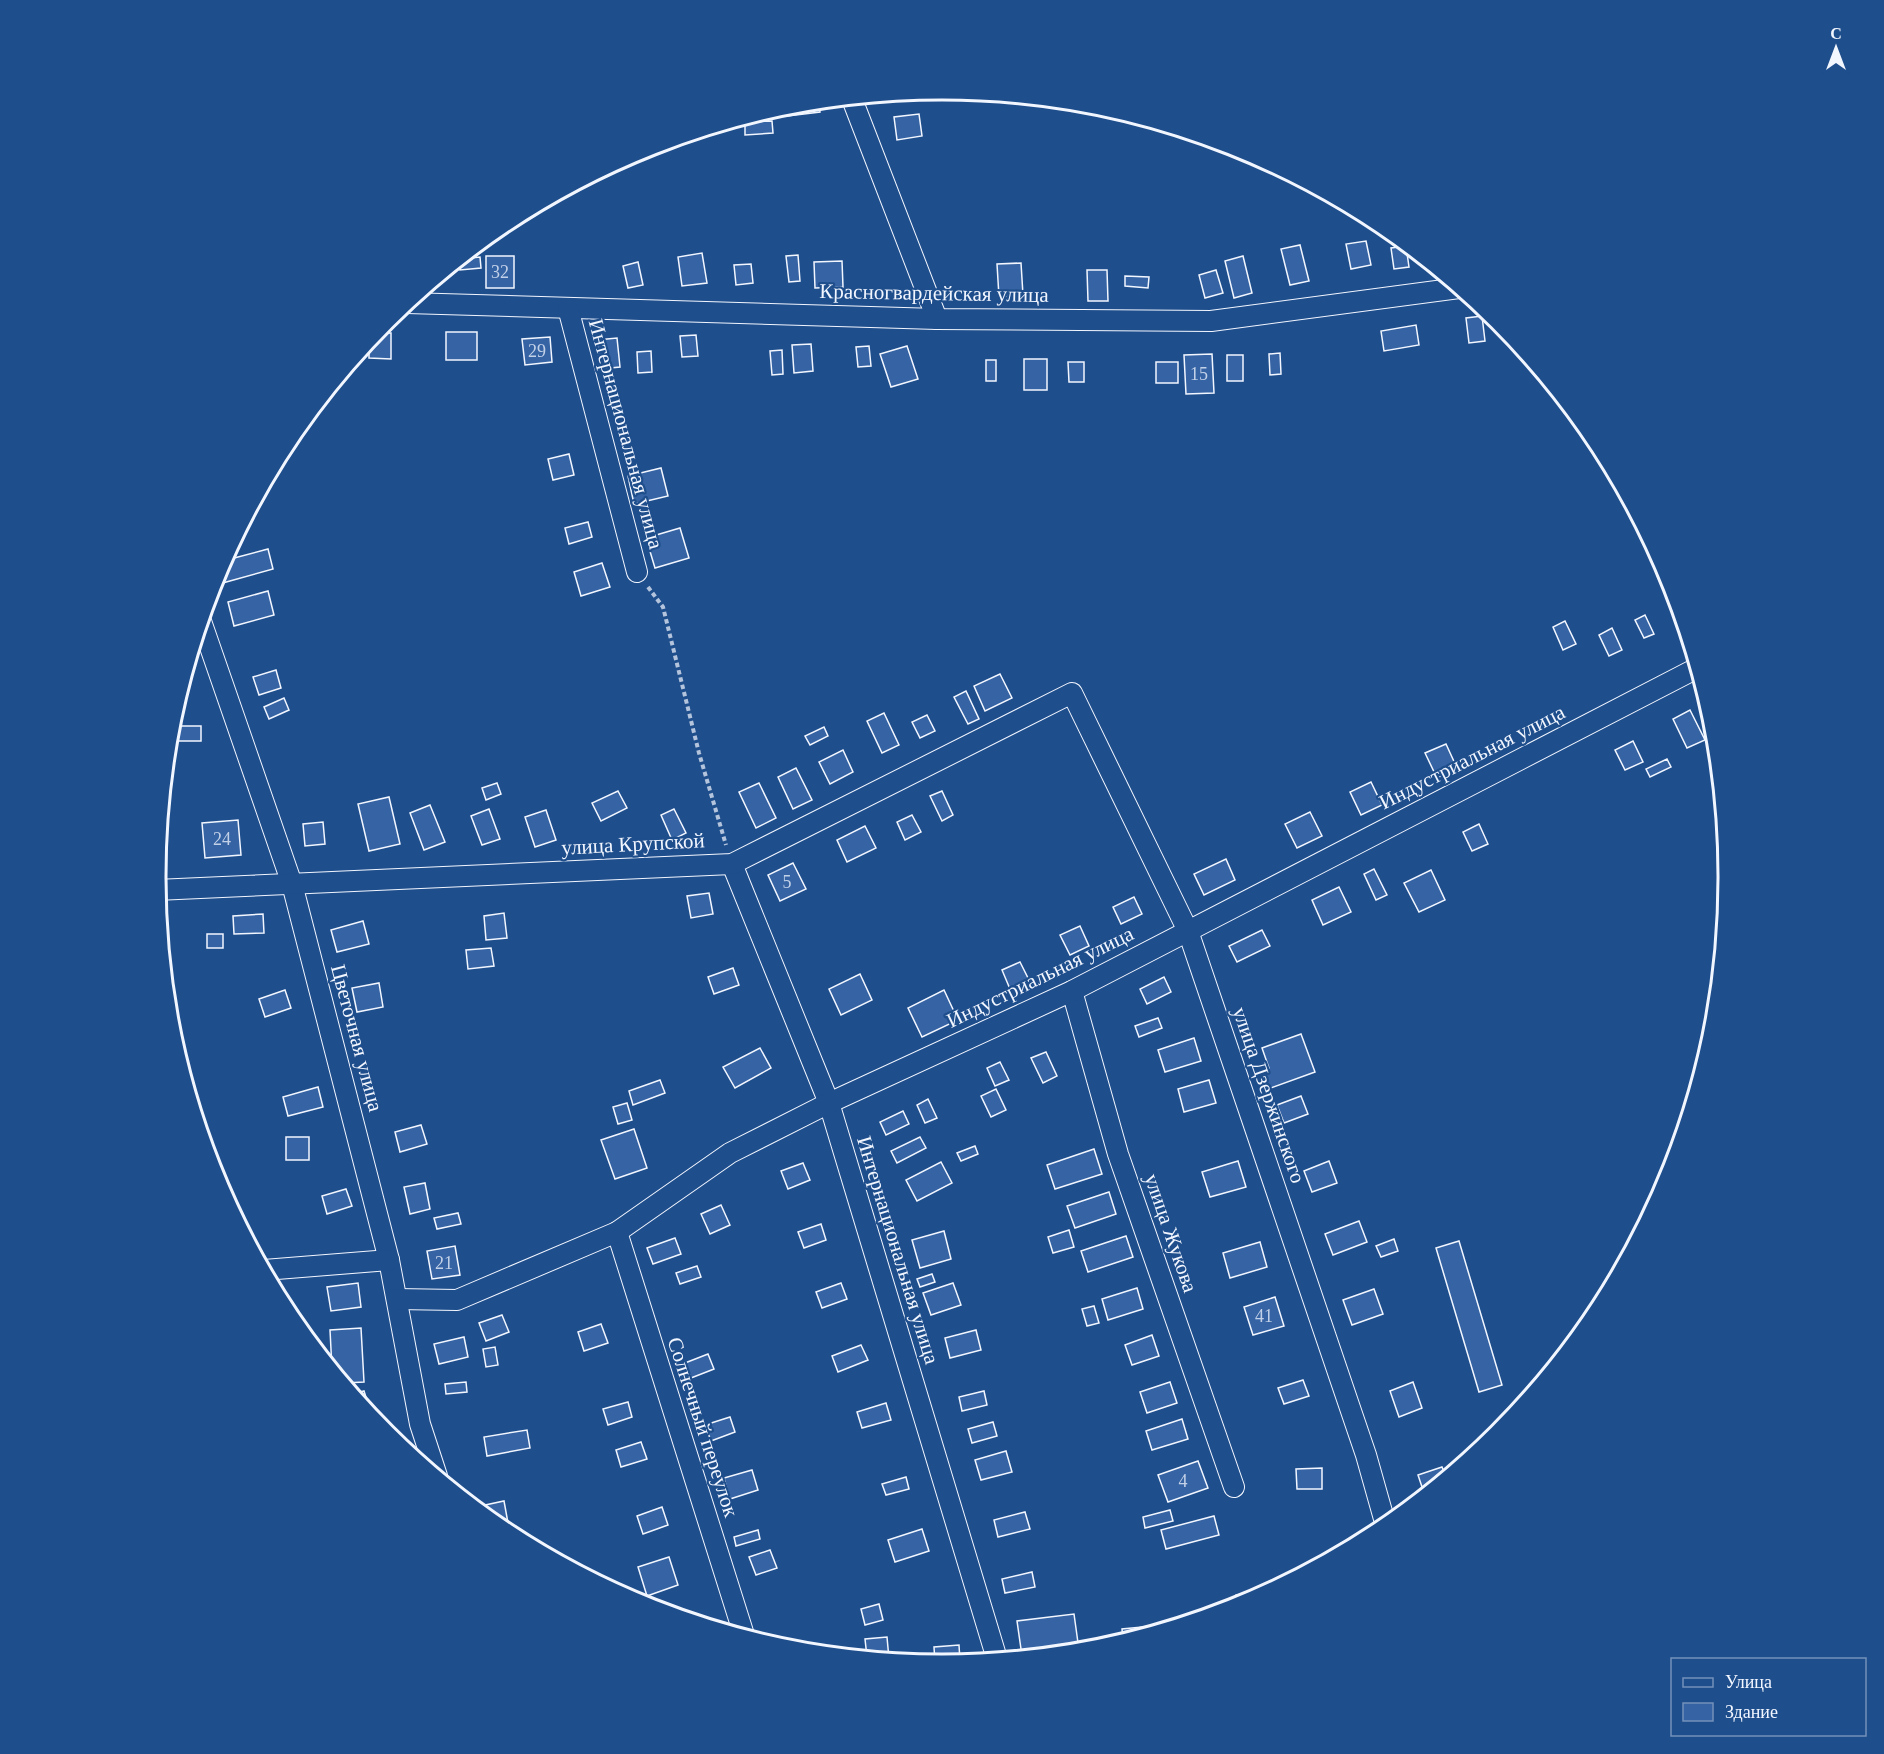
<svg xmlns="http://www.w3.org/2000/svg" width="1884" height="1754" font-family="Georgia,serif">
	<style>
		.building { fill: #3563a3; stroke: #f2f6ff; stroke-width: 1.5 }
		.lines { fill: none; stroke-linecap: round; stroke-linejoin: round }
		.minor-casing { stroke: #f2f6ff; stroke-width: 22 }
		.path { stroke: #b3c4dc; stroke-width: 4; stroke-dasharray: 4.5 3; stroke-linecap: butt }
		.minor { stroke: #1f4e8c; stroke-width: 20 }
		.labels { text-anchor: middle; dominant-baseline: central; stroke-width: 4.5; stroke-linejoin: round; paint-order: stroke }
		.number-label { font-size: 18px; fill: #c3d1e8 }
		.street-label { font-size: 21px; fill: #f2f6ff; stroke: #1f4e8c }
		.rim { fill: none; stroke: #f2f6ff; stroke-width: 3 }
	</style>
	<rect width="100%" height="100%" fill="#1f4e8c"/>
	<!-- building -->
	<g class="building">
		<path d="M 819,102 L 820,112 L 788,116 L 787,106 Z"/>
		<path d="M 919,114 L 922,136 L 897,140 L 894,117 Z"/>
		<path d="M 772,121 L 773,133 L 745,135 L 745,122 Z"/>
		<path d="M 1366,241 L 1371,265 L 1351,269 L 1346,244 Z"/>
		<path d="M 1300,245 L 1309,281 L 1290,285 L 1281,249 Z"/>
		<path d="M 1406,246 L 1409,267 L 1394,269 L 1391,248 Z"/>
		<path d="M 702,253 L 707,283 L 682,286 L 678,257 Z"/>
		<path d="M 798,255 L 800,281 L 789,282 L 786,256 Z"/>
		<rect x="486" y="256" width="28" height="32"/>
		<path d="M 1243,256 L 1252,293 L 1234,298 L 1225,261 Z"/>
		<path d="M 480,257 L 481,268 L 460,270 L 461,259 Z"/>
		<path d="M 842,261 L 843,287 L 815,288 L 814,262 Z"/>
		<path d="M 638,262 L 643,285 L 628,288 L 623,266 Z"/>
		<path d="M 1021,263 L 1023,295 L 999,297 L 997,264 Z"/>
		<path d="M 751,264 L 753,283 L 736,285 L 734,265 Z"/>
		<path d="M 1087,270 L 1107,270 L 1108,301 L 1088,301 Z"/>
		<path d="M 1216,270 L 1223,293 L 1205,298 L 1199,275 Z"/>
		<path d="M 1125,276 L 1149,277 L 1148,288 L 1125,286 Z"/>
		<path d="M 1482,316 L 1485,341 L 1469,343 L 1466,318 Z"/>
		<path d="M 1416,325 L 1419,345 L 1384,351 L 1381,331 Z"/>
		<rect x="446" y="332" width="31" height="28"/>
		<path d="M 375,333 L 391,333 L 391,359 L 369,358 L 369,341 Z"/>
		<path d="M 696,335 L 698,356 L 682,357 L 680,336 Z"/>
		<path d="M 550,337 L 552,362 L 525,365 L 522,339 Z"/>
		<path d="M 617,338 L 620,367 L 600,369 L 597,340 Z"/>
		<path d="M 811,344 L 813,371 L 794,373 L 792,345 Z"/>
		<path d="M 869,346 L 871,366 L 858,367 L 856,347 Z"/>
		<path d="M 907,346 L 918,379 L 891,387 L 880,354 Z"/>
		<path d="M 782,350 L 783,374 L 772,375 L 770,351 Z"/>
		<path d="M 651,351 L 652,372 L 638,373 L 637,352 Z"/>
		<path d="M 1280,353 L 1281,374 L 1270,375 L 1269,354 Z"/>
		<path d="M 1212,354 L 1214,393 L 1186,394 L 1184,355 Z"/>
		<rect x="1227" y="355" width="16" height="26"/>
		<rect x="1024" y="359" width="23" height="31"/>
		<rect x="986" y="360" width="10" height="21"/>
		<path d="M 1068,362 L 1084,362 L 1084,382 L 1069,382 Z"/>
		<rect x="1156" y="362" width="22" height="21"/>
		<path d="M 569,454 L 574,475 L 553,480 L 548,459 Z"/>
		<path d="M 661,468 L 668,496 L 634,504 L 628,476 Z"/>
		<path d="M 588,522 L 592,537 L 569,544 L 565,528 Z"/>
		<path d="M 680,528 L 689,558 L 655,568 L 646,538 Z"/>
		<path d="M 268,549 L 273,569 L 219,584 L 216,573 L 223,561 Z"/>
		<path d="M 602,563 L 610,587 L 581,596 L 574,572 Z"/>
		<path d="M 268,591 L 274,615 L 234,626 L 228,602 Z"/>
		<path d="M 1645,615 L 1654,634 L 1644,638 L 1635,620 Z"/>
		<path d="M 1565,621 L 1576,644 L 1563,650 L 1553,627 Z"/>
		<path d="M 1612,628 L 1622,650 L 1609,656 L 1599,635 Z"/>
		<path d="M 276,670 L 281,688 L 259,695 L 253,677 Z"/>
		<path d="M 1000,674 L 1012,698 L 985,711 L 974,686 Z"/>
		<path d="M 966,691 L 979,719 L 968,724 L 954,697 Z"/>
		<path d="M 284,698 L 289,710 L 269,719 L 264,707 Z"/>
		<path d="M 1690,710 L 1705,740 L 1687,748 L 1673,719 Z"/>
		<path d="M 884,713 L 899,745 L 882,753 L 867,721 Z"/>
		<path d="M 927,715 L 935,731 L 920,738 L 912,722 Z"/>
		<rect x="177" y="726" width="24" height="15"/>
		<path d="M 824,727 L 828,736 L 810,745 L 805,736 Z"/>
		<path d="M 1633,741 L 1643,762 L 1625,770 L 1615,750 Z"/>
		<path d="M 1446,744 L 1457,768 L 1437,778 L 1425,753 Z"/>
		<path d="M 843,750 L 853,772 L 830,784 L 819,762 Z"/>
		<path d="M 1667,759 L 1671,767 L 1650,777 L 1646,769 Z"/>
		<path d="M 796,768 L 812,800 L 793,809 L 778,777 Z"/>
		<path d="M 1371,782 L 1382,805 L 1361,815 L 1350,792 Z"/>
		<path d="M 497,783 L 501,794 L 486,800 L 482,788 Z"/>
		<path d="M 759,783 L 776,818 L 756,828 L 739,792 Z"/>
		<path d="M 618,791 L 627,808 L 601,821 L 592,803 Z"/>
		<path d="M 942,791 L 953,815 L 942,821 L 930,796 Z"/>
		<path d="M 389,797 L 400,844 L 369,851 L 358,804 Z"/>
		<path d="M 430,805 L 445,842 L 424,850 L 410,813 Z"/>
		<path d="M 489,809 L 500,839 L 482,845 L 471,816 Z"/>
		<path d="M 674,809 L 686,833 L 672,840 L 661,815 Z"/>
		<path d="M 546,810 L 556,840 L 535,847 L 525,817 Z"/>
		<path d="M 1310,812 L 1322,836 L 1297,848 L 1285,824 Z"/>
		<path d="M 912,815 L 921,832 L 905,840 L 897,822 Z"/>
		<path d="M 238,820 L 241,855 L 205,858 L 202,823 Z"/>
		<path d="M 323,822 L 325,844 L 305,846 L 303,824 Z"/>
		<path d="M 1479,824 L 1488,844 L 1472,851 L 1463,832 Z"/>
		<path d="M 865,826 L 876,848 L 847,862 L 837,840 Z"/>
		<path d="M 1226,859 L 1235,880 L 1204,895 L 1194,874 Z"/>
		<path d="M 793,863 L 806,889 L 780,901 L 768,875 Z"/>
		<path d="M 1374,869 L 1387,895 L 1376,900 L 1364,874 Z"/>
		<path d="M 1431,870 L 1445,900 L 1419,912 L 1404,883 Z"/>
		<path d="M 1339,887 L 1351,912 L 1323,925 L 1312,900 Z"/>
		<path d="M 709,893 L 713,914 L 691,918 L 687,896 Z"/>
		<path d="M 1134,897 L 1142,914 L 1121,924 L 1113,907 Z"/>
		<path d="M 504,913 L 507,938 L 486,940 L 484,916 Z"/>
		<path d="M 263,914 L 264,933 L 234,934 L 233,916 Z"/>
		<path d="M 363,921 L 369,944 L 337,952 L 331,930 Z"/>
		<path d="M 1080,926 L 1089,946 L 1070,955 L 1060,935 Z"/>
		<path d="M 1262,930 L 1270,946 L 1237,962 L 1229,946 Z"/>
		<rect x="207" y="934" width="16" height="14"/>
		<path d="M 491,948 L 494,966 L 468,969 L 466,950 Z"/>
		<path d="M 1020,962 L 1029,980 L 1010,989 L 1002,970 Z"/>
		<path d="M 733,968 L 739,985 L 714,994 L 708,977 Z"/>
		<path d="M 860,974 L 872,1000 L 841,1015 L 829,989 Z"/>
		<path d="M 1164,977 L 1171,992 L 1147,1004 L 1140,989 Z"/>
		<path d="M 379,983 L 383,1007 L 357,1012 L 352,988 Z"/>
		<path d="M 285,990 L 291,1008 L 265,1017 L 259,999 Z"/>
		<path d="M 944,990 L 958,1020 L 922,1037 L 908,1008 Z"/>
		<path d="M 1158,1018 L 1162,1028 L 1139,1037 L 1135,1026 Z"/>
		<path d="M 1301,1034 L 1315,1072 L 1268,1089 L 1262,1071 L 1269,1068 L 1262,1048 Z"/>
		<path d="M 1194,1038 L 1201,1061 L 1165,1072 L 1158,1050 Z"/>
		<path d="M 760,1048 L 771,1068 L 735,1088 L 723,1067 Z"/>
		<path d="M 1046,1052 L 1057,1076 L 1043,1083 L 1031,1058 Z"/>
		<path d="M 1000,1062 L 1009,1080 L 995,1086 L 987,1068 Z"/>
		<path d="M 660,1080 L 665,1093 L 633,1105 L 629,1091 Z"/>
		<path d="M 1209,1080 L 1216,1103 L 1184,1112 L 1178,1089 Z"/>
		<path d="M 318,1087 L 323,1107 L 288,1116 L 283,1097 Z"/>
		<path d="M 996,1089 L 1006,1110 L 991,1117 L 981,1096 Z"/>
		<path d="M 1301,1096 L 1308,1114 L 1284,1123 L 1277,1105 Z"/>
		<path d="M 928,1099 L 937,1118 L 925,1123 L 917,1105 Z"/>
		<path d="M 627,1103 L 632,1120 L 618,1124 L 613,1107 Z"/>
		<path d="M 903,1111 L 909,1124 L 886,1135 L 880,1122 Z"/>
		<path d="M 421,1125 L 427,1144 L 400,1152 L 395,1132 Z"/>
		<path d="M 634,1129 L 647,1168 L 615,1179 L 601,1140 Z"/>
		<rect x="286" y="1137" width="23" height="23"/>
		<path d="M 920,1137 L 926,1148 L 897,1163 L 891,1151 Z"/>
		<path d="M 975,1146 L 978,1154 L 961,1161 L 957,1153 Z"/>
		<path d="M 1094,1149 L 1102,1174 L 1055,1189 L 1047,1165 Z"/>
		<path d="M 1238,1161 L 1246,1187 L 1210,1197 L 1202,1172 Z"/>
		<path d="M 1329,1161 L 1337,1183 L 1312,1192 L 1304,1171 Z"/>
		<path d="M 941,1162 L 952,1183 L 917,1201 L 906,1180 Z"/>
		<path d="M 803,1163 L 810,1180 L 788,1189 L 781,1171 Z"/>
		<path d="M 425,1183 L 430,1209 L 410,1214 L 404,1187 Z"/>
		<path d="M 346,1189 L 352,1206 L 327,1214 L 322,1196 Z"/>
		<path d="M 1109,1192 L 1116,1214 L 1075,1228 L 1067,1206 Z"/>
		<path d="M 721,1205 L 730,1225 L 710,1234 L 701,1214 Z"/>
		<path d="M 458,1213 L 461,1224 L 437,1229 L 434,1218 Z"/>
		<path d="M 1359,1221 L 1367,1242 L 1333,1255 L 1325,1234 Z"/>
		<path d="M 821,1224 L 826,1240 L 804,1248 L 798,1232 Z"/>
		<path d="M 1069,1230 L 1074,1247 L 1053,1253 L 1048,1237 Z"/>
		<path d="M 944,1231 L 951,1259 L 920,1268 L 912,1240 Z"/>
		<path d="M 1126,1236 L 1133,1257 L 1088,1272 L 1081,1251 Z"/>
		<path d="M 675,1238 L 681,1254 L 653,1264 L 647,1248 Z"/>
		<path d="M 1394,1239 L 1398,1251 L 1381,1257 L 1376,1246 Z"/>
		<path d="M 1459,1241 L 1502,1385 L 1479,1392 L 1436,1248 Z"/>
		<path d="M 1260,1242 L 1267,1267 L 1230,1278 L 1223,1253 Z"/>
		<path d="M 455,1246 L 460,1275 L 432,1279 L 427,1251 Z"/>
		<path d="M 697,1266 L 701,1277 L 680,1284 L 676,1273 Z"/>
		<path d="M 932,1274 L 935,1282 L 920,1287 L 917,1279 Z"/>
		<path d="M 358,1283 L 361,1307 L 331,1311 L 327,1287 Z"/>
		<path d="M 841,1283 L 847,1299 L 822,1308 L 816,1292 Z"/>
		<path d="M 953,1283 L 961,1305 L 931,1315 L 923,1293 Z"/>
		<path d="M 1137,1288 L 1143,1309 L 1108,1320 L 1102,1299 Z"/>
		<path d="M 1374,1289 L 1383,1314 L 1352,1325 L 1343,1300 Z"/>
		<path d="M 1275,1297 L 1284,1326 L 1253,1335 L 1244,1307 Z"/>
		<path d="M 1094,1306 L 1099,1323 L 1087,1326 L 1082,1309 Z"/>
		<path d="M 502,1315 L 509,1332 L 486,1341 L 479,1323 Z"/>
		<path d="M 601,1324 L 608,1343 L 584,1351 L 578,1332 Z"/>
		<path d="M 361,1328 L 364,1382 L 344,1383 L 332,1369 L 330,1330 Z"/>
		<path d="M 976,1330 L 981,1350 L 950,1358 L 945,1338 Z"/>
		<path d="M 1152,1335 L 1159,1356 L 1132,1365 L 1125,1345 Z"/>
		<path d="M 464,1337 L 468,1357 L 439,1364 L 434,1344 Z"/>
		<path d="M 861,1345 L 868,1360 L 838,1372 L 832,1356 Z"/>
		<path d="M 495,1347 L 498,1365 L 486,1367 L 483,1349 Z"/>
		<path d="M 708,1354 L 714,1369 L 691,1378 L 685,1363 Z"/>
		<path d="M 1303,1380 L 1309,1396 L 1284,1404 L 1278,1388 Z"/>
		<path d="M 466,1382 L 467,1392 L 446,1394 L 445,1384 Z"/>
		<path d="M 1170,1382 L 1177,1403 L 1147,1413 L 1140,1392 Z"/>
		<path d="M 1413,1382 L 1422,1408 L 1399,1417 L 1390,1391 Z"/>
		<path d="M 364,1391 L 371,1413 L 369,1414 L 353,1394 Z"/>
		<path d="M 984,1391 L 987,1405 L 962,1411 L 959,1397 Z"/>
		<path d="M 628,1402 L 632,1417 L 608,1425 L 603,1409 Z"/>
		<path d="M 886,1403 L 891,1420 L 862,1428 L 857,1412 Z"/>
		<path d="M 730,1417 L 735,1432 L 711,1441 L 705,1425 Z"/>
		<path d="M 1182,1419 L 1188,1439 L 1152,1450 L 1146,1431 Z"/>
		<path d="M 993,1422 L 997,1436 L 972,1443 L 968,1429 Z"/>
		<path d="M 527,1430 L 530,1448 L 487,1456 L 484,1437 Z"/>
		<path d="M 641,1442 L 647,1459 L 621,1467 L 616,1450 Z"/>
		<path d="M 1006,1451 L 1012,1472 L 981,1480 L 975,1460 Z"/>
		<path d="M 1198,1461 L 1208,1488 L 1168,1502 L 1158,1475 Z"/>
		<path d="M 1442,1467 L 1446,1477 L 1435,1485 L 1423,1490 L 1418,1475 Z"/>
		<path d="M 1322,1468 L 1322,1489 L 1297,1489 L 1296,1469 Z"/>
		<path d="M 752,1470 L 758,1490 L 730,1499 L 724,1478 Z"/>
		<path d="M 906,1477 L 909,1489 L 886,1495 L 882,1484 Z"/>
		<path d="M 504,1501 L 508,1523 L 497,1525 L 477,1508 L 476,1507 Z"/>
		<path d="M 662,1507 L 668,1525 L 643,1534 L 637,1516 Z"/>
		<path d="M 1170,1510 L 1173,1521 L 1145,1528 L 1143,1517 Z"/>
		<path d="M 1025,1512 L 1030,1529 L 998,1537 L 994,1520 Z"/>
		<path d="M 1214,1516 L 1219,1535 L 1166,1549 L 1161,1530 Z"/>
		<path d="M 922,1529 L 929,1551 L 895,1562 L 888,1540 Z"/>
		<path d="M 758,1530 L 760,1539 L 736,1546 L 734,1537 Z"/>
		<path d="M 770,1550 L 777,1568 L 756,1575 L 749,1557 Z"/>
		<path d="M 669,1557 L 678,1585 L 647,1596 L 638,1567 Z"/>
		<path d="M 1032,1572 L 1035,1587 L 1005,1593 L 1002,1579 Z"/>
		<path d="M 1259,1591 L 1259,1595 L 1247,1602 L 1237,1604 L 1236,1595 Z"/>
		<path d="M 879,1604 L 883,1620 L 865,1625 L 861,1609 Z"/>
		<path d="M 1201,1613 L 1202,1617 L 1183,1622 L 1182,1616 Z"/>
		<path d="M 1074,1614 L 1079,1650 L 1022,1656 L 1017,1621 Z"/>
		<path d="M 1142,1627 L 1143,1635 L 1123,1640 L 1122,1629 Z"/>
		<path d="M 887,1637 L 889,1659 L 867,1657 L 865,1639 Z"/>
		<path d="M 959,1645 L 960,1661 L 935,1663 L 934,1647 Z"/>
	</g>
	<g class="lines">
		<defs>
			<g id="minor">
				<path d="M 852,99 L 937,319"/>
				<path d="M 407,303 L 937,319 L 1211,321 L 1459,288"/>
				<path d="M 568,308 L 637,572"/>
				<path d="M 201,621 L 292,884 L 389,1260 L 420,1424 L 437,1476"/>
				<path d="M 732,864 L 829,1103 L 997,1659"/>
				<path d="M 156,890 L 732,864 L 1072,693 L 1188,931 L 1366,1455 L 1386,1526"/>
				<path d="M 1072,991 L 1118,1154 L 1234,1487"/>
				<path d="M 617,1232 L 744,1635"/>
				<path d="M 264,1270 L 389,1260"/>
				<path d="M 397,1299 L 457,1300 L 617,1232 L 730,1153 L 829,1103 L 1072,991 L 1697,668"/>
			</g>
		</defs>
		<!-- minor casing -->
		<use href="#minor" class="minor-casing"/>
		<!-- path -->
		<path class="path" d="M 648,587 L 663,607 L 699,753 L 726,845"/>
		<!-- minor -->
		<use href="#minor" class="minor"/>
	</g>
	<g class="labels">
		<!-- number labels -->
		<g class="number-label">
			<text x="500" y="272">32</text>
			<text x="537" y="351">29</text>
			<text x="1199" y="374">15</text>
			<text x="222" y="839">24</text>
			<text x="787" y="882">5</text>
			<text x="444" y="1263">21</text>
			<text x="1264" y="1316">41</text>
			<text x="1183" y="1481">4</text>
		</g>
		<!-- street labels -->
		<g class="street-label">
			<text transform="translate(934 293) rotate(1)">Красногвардейская улица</text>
			<text transform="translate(626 434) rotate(75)">Интернациональная улица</text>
			<text transform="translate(1472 757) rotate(-27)">Индустриальная улица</text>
			<text transform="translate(633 844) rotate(-3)">улица Крупской</text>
			<text transform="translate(1040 977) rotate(-26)">Индустриальная улица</text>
			<text transform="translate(357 1038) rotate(75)">Цветочная улица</text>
			<text transform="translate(1269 1095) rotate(71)">улица Дзержинского</text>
			<text transform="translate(1171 1233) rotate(71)">улица Жукова</text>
			<text transform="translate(898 1250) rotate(73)">Интернациональная улица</text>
			<text transform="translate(703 1427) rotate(72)">Солнечный переулок</text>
		</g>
	</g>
	<!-- crop -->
	<path d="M0 0H1884V1754H0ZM942 100H942A776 776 0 0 1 1718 876V878A776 776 0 0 1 942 1654H942A776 776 0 0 1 166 878V876A776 776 0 0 1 942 100Z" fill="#1f4e8c" fill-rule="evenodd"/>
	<path class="rim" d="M942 100H942A776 776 0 0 1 1718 876V878A776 776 0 0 1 942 1654H942A776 776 0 0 1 166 878V876A776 776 0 0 1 942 100Z"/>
	<!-- legend -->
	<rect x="1671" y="1658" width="195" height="78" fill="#1f4e8c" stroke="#7391ba" stroke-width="1.5"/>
	<rect x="1683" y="1678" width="30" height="9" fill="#1f4e8c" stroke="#7391ba" stroke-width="1.5"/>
	<text x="1725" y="1688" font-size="18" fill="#f2f6ff">Улица</text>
	<rect x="1683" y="1703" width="30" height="18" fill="#3563a3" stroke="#7391ba" stroke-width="1.5"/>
	<text x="1725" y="1718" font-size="18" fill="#f2f6ff">Здание</text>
	<!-- north arrow -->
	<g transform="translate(1836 48)" stroke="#1f4e8c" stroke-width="4.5" paint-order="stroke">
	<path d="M0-4.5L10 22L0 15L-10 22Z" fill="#f2f6ff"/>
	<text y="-9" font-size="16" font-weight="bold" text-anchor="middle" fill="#f2f6ff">С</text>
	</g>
</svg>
